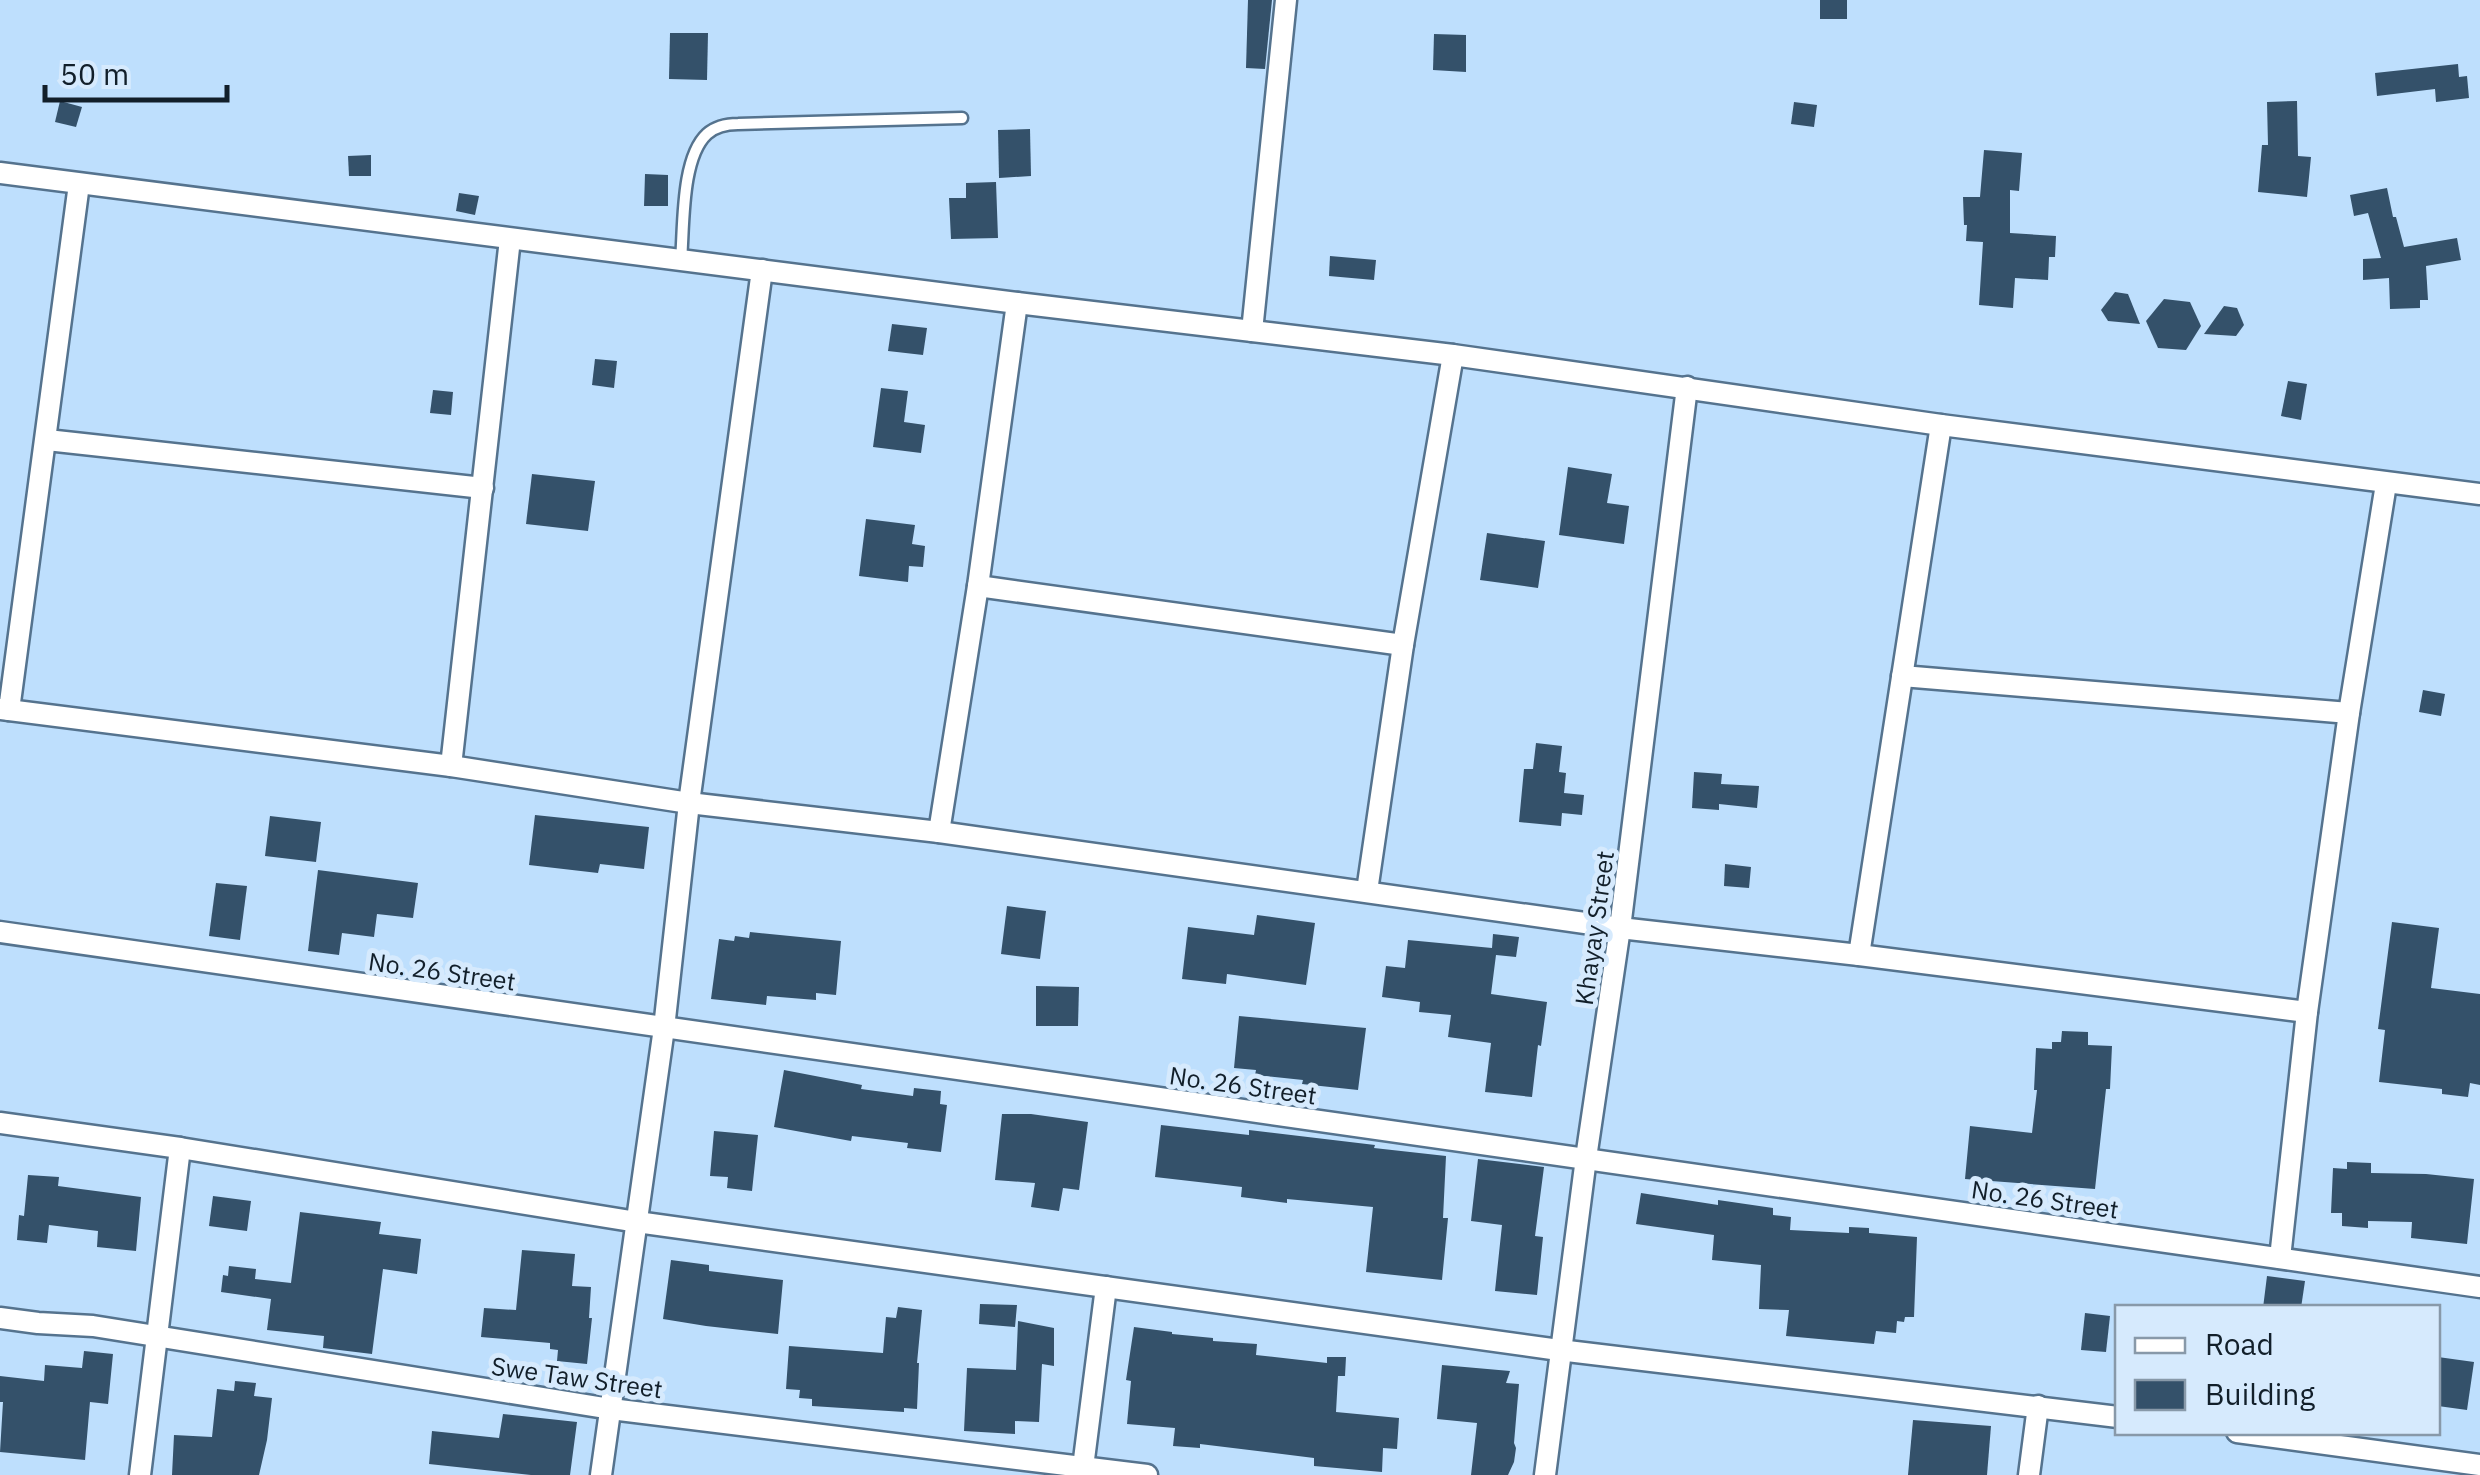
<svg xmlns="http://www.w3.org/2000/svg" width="2480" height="1475" font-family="'IBM Plex Sans',sans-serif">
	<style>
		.building { fill: #34516a }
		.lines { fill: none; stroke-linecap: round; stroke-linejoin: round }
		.lane-casing { stroke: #55738e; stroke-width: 15 }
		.street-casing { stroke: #55738e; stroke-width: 25 }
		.lane { stroke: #fff; stroke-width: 10 }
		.street { stroke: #fff; stroke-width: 20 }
		.labels { text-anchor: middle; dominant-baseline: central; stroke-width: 10; stroke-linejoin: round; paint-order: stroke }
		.street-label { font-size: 25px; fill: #121f2a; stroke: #d6eafd }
	</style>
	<rect width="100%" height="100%" fill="#bedffd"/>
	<!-- building -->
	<g class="building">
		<path d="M 1248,0 L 1272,0 L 1265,69 L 1246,68 Z"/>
		<rect x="1820" y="0" width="27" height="19"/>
		<path d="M 670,33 L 708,33 L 707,80 L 669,79 Z"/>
		<path d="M 1434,34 L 1466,35 L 1466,72 L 1433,70 Z"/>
		<path d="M 2458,64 L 2459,77 L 2467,76 L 2469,98 L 2436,102 L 2435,89 L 2377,96 L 2375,73 Z"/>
		<path d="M 60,101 L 82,107 L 76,127 L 55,122 Z"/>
		<path d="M 2297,101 L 2298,156 L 2311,157 L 2307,197 L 2258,192 L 2262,145 L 2268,145 L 2267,102 Z"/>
		<path d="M 1794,102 L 1817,105 L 1814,127 L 1791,124 Z"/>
		<path d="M 1030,129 L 1031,176 L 999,178 L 998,130 Z"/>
		<path d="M 1984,150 L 2022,153 L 2019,191 L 2010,190 L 2010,233 L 2056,236 L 2055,257 L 2049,257 L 2048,280 L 2015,278 L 2013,308 L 1979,305 L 1983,242 L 1966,241 L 1967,225 L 1964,225 L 1963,197 L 1980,197 Z"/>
		<path d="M 371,155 L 371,176 L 349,176 L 348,156 Z"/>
		<path d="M 645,174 L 668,175 L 668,206 L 644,206 Z"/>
		<path d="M 996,182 L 998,238 L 951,239 L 949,198 L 966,198 L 966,183 Z"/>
		<path d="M 2387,188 L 2393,217 L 2396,217 L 2404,247 L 2457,238 L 2461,260 L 2426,266 L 2428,300 L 2420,300 L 2420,308 L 2390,309 L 2389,278 L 2363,280 L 2363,259 L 2381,258 L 2368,213 L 2354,216 L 2350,195 Z"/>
		<path d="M 459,193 L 479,196 L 475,215 L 456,211 Z"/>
		<path d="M 1330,256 L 1376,260 L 1374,280 L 1329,276 Z"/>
		<path d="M 2115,292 L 2128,294 L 2140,324 L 2108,321 L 2101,310 Z"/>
		<path d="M 2164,299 L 2190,302 L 2201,326 L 2186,350 L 2158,348 L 2146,321 Z"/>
		<path d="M 2224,306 L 2237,308 L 2244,325 L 2236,336 L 2204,334 Z"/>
		<path d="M 892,324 L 927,328 L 923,355 L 888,351 Z"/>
		<path d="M 595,359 L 617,361 L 614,388 L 592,385 Z"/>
		<path d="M 2288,381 L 2307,384 L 2301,420 L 2281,416 Z"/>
		<path d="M 881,388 L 908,391 L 904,422 L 925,425 L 921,453 L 873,447 Z"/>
		<path d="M 433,390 L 453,392 L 451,415 L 430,413 Z"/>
		<path d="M 1568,467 L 1612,474 L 1607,503 L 1629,506 L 1624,544 L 1559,535 Z"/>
		<path d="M 532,474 L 595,481 L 588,531 L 526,524 Z"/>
		<path d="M 866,519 L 915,525 L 912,544 L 925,546 L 923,567 L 909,566 L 908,582 L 859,576 Z"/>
		<path d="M 1487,533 L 1545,541 L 1538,588 L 1480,580 Z"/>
		<path d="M 2423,690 L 2445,694 L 2441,716 L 2419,712 Z"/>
		<path d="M 1536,743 L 1562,746 L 1559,772 L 1566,773 L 1564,793 L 1584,795 L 1582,815 L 1562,813 L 1561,826 L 1519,822 L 1524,769 L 1533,769 Z"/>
		<path d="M 1694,772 L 1722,774 L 1721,784 L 1759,786 L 1757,808 L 1719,804 L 1719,810 L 1692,808 Z"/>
		<path d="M 535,815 L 649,827 L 644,869 L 600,864 L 598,873 L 529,865 Z"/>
		<path d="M 270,816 L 321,822 L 316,862 L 265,856 Z"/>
		<path d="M 1725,864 L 1751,867 L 1749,888 L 1724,886 Z"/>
		<path d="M 318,870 L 418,883 L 413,918 L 377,914 L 374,937 L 342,933 L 339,955 L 308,951 Z"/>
		<path d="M 216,883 L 247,886 L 240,940 L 209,936 Z"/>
		<path d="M 1007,906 L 1046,911 L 1040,959 L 1001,954 Z"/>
		<path d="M 1257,915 L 1315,923 L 1306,985 L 1227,974 L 1226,984 L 1182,979 L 1188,927 L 1254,935 Z"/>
		<path d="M 2392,922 L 2439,928 L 2431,988 L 2480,994 L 2480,1085 L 2470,1083 L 2468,1097 L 2442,1094 L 2442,1089 L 2379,1082 L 2385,1030 L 2378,1029 Z"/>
		<path d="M 750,932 L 841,941 L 836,995 L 816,993 L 816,1000 L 767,996 L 766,1005 L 711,999 L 719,939 L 734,941 L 735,936 L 749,938 Z"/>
		<path d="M 1493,934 L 1519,937 L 1516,957 L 1496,955 L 1491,994 L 1547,1002 L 1541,1046 L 1538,1045 L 1532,1097 L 1485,1092 L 1491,1043 L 1448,1037 L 1451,1015 L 1419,1012 L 1420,1002 L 1382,997 L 1386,966 L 1405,968 L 1408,940 L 1492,948 Z"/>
		<path d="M 1036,986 L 1079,987 L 1078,1026 L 1036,1026 Z"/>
		<path d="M 1239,1016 L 1366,1028 L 1358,1090 L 1302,1084 L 1303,1080 L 1255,1075 L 1256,1070 L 1234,1068 Z"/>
		<path d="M 2062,1031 L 2088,1032 L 2088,1045 L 2112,1046 L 2110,1089 L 2106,1089 L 2095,1189 L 1965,1179 L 1970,1126 L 2032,1133 L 2037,1090 L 2034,1090 L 2036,1048 L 2052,1049 L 2052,1042 L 2061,1042 Z"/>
		<path d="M 784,1070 L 862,1085 L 861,1089 L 913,1096 L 914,1088 L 941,1091 L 940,1104 L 947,1105 L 941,1152 L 907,1148 L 908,1143 L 852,1136 L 851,1141 L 774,1127 Z"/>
		<path d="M 1002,1114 L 1031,1114 L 1088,1122 L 1079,1190 L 1063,1188 L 1059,1211 L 1031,1207 L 1035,1183 L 995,1180 Z"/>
		<path d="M 1161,1125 L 1249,1135 L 1249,1130 L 1375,1145 L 1374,1148 L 1446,1156 L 1443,1218 L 1448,1218 L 1442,1280 L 1366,1272 L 1373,1207 L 1287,1199 L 1287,1203 L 1241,1197 L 1242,1187 L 1155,1177 Z"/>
		<path d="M 714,1131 L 758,1135 L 752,1191 L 727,1188 L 728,1177 L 710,1176 Z"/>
		<path d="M 1478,1159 L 1544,1167 L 1535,1236 L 1543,1237 L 1537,1295 L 1495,1291 L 1502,1225 L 1471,1221 Z"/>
		<path d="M 2347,1162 L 2371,1163 L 2371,1173 L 2426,1174 L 2474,1179 L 2467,1244 L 2411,1238 L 2412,1222 L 2368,1221 L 2368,1228 L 2342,1226 L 2342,1213 L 2331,1213 L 2333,1168 L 2347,1169 Z"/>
		<path d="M 28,1175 L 59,1177 L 58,1186 L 141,1197 L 136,1251 L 97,1247 L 98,1231 L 49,1225 L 47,1243 L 17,1240 L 19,1215 L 24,1216 Z"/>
		<path d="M 1641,1193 L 1718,1205 L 1718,1200 L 1773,1208 L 1773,1215 L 1791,1217 L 1790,1230 L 1849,1233 L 1849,1227 L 1869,1228 L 1869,1233 L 1917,1237 L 1914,1317 L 1905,1317 L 1904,1322 L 1897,1321 L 1896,1333 L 1876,1331 L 1874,1344 L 1786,1336 L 1789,1310 L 1759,1309 L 1761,1265 L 1712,1260 L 1714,1235 L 1636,1224 Z"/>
		<path d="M 213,1196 L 251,1201 L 247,1231 L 209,1226 Z"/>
		<path d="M 300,1212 L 381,1222 L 379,1234 L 421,1239 L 417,1274 L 383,1269 L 372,1354 L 323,1348 L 324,1336 L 267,1330 L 271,1299 L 221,1292 L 223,1275 L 228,1276 L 229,1266 L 256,1269 L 255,1279 L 291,1283 Z"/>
		<path d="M 522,1250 L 575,1254 L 572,1286 L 591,1287 L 589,1318 L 592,1318 L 587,1364 L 557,1361 L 558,1350 L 550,1349 L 550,1343 L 481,1337 L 484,1308 L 516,1310 Z"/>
		<path d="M 671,1260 L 709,1265 L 709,1271 L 783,1280 L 778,1334 L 706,1326 L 663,1319 Z"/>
		<path d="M 2267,1276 L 2305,1281 L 2301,1308 L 2263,1308 Z"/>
		<path d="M 980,1304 L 1017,1305 L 1015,1327 L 979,1324 Z"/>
		<path d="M 898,1307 L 922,1310 L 917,1363 L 919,1363 L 917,1409 L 904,1408 L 904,1412 L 812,1406 L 812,1399 L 799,1398 L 800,1390 L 786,1389 L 789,1346 L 883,1353 L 886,1317 L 896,1318 Z"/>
		<path d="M 2085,1313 L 2110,1316 L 2106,1352 L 2081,1350 Z"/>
		<path d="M 1018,1321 L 1054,1328 L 1054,1366 L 1042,1364 L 1039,1422 L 1015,1421 L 1015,1434 L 964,1431 L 967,1368 L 1016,1370 Z"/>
		<path d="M 1134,1327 L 1172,1332 L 1172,1334 L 1213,1338 L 1213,1341 L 1257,1344 L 1256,1355 L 1327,1363 L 1327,1357 L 1346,1357 L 1345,1376 L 1338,1376 L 1336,1412 L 1399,1418 L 1397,1449 L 1383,1448 L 1382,1472 L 1314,1466 L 1314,1458 L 1200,1444 L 1200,1448 L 1173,1446 L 1175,1428 L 1127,1424 L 1131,1381 L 1126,1380 Z"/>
		<path d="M 84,1351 L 113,1354 L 108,1404 L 90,1402 L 85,1460 L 0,1452 L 3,1402 L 0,1402 L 0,1376 L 44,1381 L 45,1365 L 82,1368 Z"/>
		<path d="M 2438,1357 L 2474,1362 L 2467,1410 L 2438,1406 Z"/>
		<path d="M 1442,1365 L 1510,1371 L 1506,1383 L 1519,1384 L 1514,1443 L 1516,1448 L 1514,1462 L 1508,1475 L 1471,1475 L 1477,1423 L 1437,1419 Z"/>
		<path d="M 235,1381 L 256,1383 L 254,1396 L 272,1398 L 267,1440 L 259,1475 L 172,1475 L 174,1435 L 212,1437 L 217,1389 L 234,1391 Z"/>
		<path d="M 503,1414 L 577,1422 L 570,1475 L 531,1475 L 429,1464 L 432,1431 L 499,1438 Z"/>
		<path d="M 1913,1420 L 1991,1426 L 1987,1475 L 1908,1475 Z"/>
	</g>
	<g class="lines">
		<defs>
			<path id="lane" d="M 681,260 C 684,226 681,158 707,134 C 716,126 727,124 738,124 L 962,118"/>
			<g id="street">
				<path d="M 0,173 L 1017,303 L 1453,355 L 1941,425 L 2480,494"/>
				<path d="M 1252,331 L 1286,0"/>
				<path d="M 47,440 L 483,488"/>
				<path d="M 978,586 L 1403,645"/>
				<path d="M 1902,676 L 2349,713"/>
				<path d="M 0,709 L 451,766 L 689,803 L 939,832 L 1620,928 L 1859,955 L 2307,1012"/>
				<path d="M 9,710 L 79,184"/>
				<path d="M 451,766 L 510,239"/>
				<path d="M 939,832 L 978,586 L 1017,303"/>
				<path d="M 1367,891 L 1403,645 L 1453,355"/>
				<path d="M 0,932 L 2480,1287"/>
				<path d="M 1859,955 L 1941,425"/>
				<path d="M 0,1123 L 180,1148 L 637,1222 L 1559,1350 L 2118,1417"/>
				<path d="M 2280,1258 L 2307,1012 L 2349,713 L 2386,484"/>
				<path d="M 0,1318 L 38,1323 L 93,1326 L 611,1409 L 1147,1475"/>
				<path d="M 2237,1432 L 2480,1465"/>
				<path d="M 140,1475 L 180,1148"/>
				<path d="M 601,1475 L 664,1028 L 689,803 L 762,270"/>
				<path d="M 1082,1475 L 1106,1287"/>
				<path d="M 1545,1475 L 1586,1158 L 1620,928 L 1687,387"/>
				<path d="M 2029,1475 L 2038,1406"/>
			</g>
		</defs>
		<!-- lane casing -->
		<use href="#lane" class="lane-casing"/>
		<!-- street casing -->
		<use href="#street" class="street-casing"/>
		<!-- lane -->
		<use href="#lane" class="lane"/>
		<!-- street -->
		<use href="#street" class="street"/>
	</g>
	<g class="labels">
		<!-- street labels -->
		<g class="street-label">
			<text transform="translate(1594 928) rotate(-82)">Khayay Street</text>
			<text transform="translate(442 971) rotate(8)">No. 26 Street</text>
			<text transform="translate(1243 1085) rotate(8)">No. 26 Street</text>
			<text transform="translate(2045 1199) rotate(8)">No. 26 Street</text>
			<text transform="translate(577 1377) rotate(8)">Swe Taw Street</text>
		</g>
	</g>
	<!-- legend -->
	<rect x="2115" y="1305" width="325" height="130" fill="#d6eafd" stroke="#8899a9" stroke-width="2.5"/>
	<rect x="2135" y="1338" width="50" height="15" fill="#ffffff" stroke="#8899a9" stroke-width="2.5"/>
	<text x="2205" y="1355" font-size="30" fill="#121f2a">Road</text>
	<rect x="2135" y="1380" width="50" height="30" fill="#34516a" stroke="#8899a9" stroke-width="2.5"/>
	<text x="2205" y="1405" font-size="30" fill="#121f2a">Building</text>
	<!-- scale -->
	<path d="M45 85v15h182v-15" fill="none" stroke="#121f2a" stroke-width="5"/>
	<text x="60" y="85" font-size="30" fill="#121f2a" stroke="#d6eafd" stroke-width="8" paint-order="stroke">50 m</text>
</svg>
